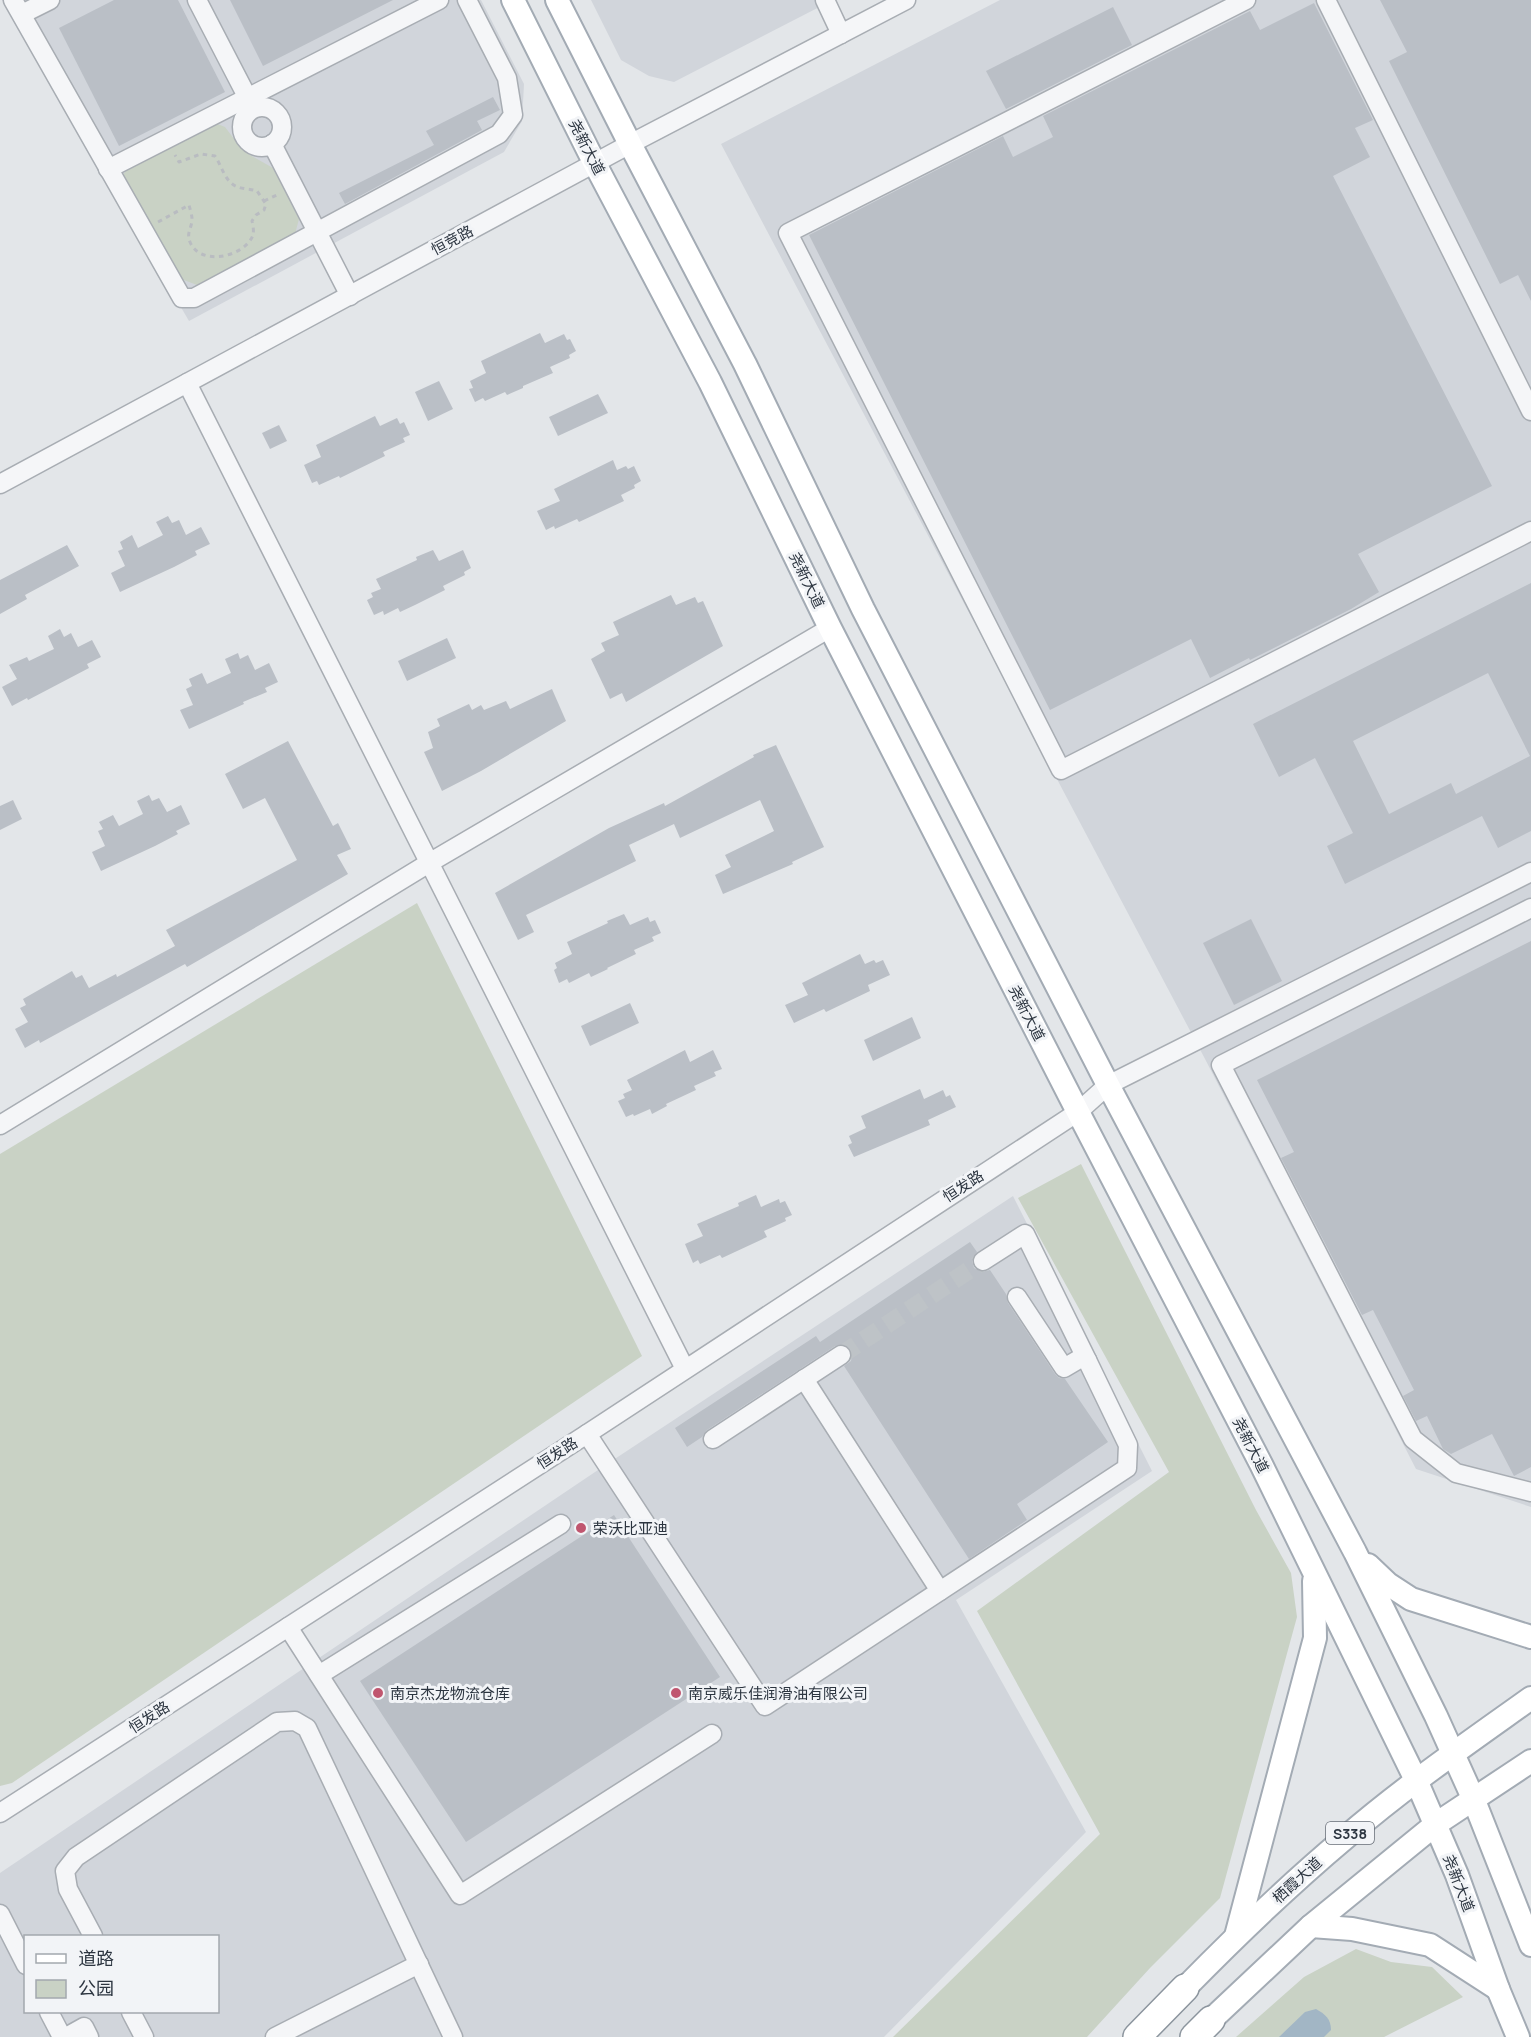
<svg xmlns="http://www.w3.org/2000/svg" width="1531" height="2037" font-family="Manrope,'Noto Sans SC',sans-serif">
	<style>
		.built { fill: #d1d5db; fill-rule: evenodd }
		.green { fill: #c9d2c5 }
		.water { fill: #a2b6c5 }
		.building { fill: #babfc6; fill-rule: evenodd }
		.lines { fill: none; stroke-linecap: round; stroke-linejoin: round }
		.minor-tunnel { stroke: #bec3c7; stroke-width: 18; stroke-dasharray: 18 9; stroke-linecap: butt }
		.minor-casing { stroke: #a8adb3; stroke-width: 21 }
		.major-casing { stroke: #a3abb4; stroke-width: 26 }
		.highway-casing { stroke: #8c959e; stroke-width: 30 }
		.path { stroke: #b9bcc1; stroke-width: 3; stroke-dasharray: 4.5 4.5; stroke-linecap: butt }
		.minor { stroke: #f5f6f8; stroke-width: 18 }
		.major { stroke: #fff; stroke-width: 22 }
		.highway { stroke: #fff; stroke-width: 27 }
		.poi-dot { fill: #c0566f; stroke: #f2f4f7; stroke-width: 2 }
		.labels { text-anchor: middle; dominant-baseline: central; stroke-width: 6; stroke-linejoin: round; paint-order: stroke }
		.shield { fill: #f2f4f7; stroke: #676e77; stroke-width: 1.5 }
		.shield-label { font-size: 14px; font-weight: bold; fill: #2c3540 }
		.street-label { font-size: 15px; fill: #2c3540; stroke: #f2f4f7 }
		.poi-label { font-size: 15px; fill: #2c3540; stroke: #f2f4f7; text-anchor: start }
	</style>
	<rect width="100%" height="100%" fill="#e3e6e9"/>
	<!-- built -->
	<g class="built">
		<path d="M 2,0 L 481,0 L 524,84 L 522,121 L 504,152 L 189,321 Z"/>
		<path d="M 591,0 L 833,0 L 674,82 L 649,76 L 621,60 Z"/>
		<path d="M 1000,0 L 1531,0 L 1531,1507 L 1416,1469 L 1204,1057 L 721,144 Z"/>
		<path d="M 1013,1196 L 1152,1471 L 956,1600 L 1086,1832 L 884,2037 L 0,2037 L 0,1873 L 598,1470 ZM 26,1936 L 218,1936 L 218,2012 L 26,2012 Z"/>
	</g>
	<!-- green -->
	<g class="green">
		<path d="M 215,123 L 225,127 L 241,148 L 250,155 L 273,168 L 299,219 L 295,234 L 197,285 L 176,277 L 120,178 L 137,158 Z"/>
		<path d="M 417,903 L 642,1356 L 12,1783 L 0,1786 L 0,1154 Z"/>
		<path d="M 1081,1164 L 1256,1510 L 1291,1573 L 1297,1617 L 1220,1898 L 1150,1968 L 1087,2037 L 893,2037 L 1100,1834 L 977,1611 L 1169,1472 L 1018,1198 Z"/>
		<path d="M 1356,1949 L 1391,1962 L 1432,1967 L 1463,1997 L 1384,2037 L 1236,2037 L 1304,1977 Z"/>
	</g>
	<!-- water -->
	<path class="water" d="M 1316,2009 C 1325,2014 1331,2019 1331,2030 L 1324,2037 L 1279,2037 L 1305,2012 Z"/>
	<!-- building -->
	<g class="building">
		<path d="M 114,0 L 178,0 L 225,92 L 119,146 L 59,28 Z"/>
		<path d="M 230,0 L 393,0 L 263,66 Z"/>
		<path d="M 1380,0 L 1531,0 L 1531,301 L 1518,275 L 1500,284 L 1389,61 L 1407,52 Z"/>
		<path d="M 1314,3 L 1373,120 L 1355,128 L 1370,157 L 1333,176 L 1492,486 L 1358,554 L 1379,592 L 1351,609 L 1250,660 L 1249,658 L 1210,678 L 1191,639 L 1050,710 L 809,235 L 1003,136 L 1013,157 L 1053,137 L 1043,116 L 1250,11 L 1260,30 Z"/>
		<path d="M 1113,7 L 1132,45 L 1006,109 L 986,71 Z"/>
		<path d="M 493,97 L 500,110 L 477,121 L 482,130 L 345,204 L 339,193 L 434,145 L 426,131 Z"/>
		<path d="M 540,333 L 545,343 L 564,334 L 567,340 L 570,339 L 576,351 L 569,355 L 570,358 L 550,367 L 553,373 L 523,386 L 523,388 L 507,395 L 505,392 L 485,401 L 483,398 L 475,402 L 469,389 L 473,388 L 470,381 L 486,373 L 481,361 Z"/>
		<path d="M 439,381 L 453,409 L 428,421 L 415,392 Z"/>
		<path d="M 598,394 L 608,413 L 558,436 L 549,417 Z"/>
		<path d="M 375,416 L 380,426 L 397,418 L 400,424 L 404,422 L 410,435 L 403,438 L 405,442 L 383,452 L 385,456 L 340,478 L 339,476 L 319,485 L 317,481 L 312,483 L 304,465 L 321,457 L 316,445 Z"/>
		<path d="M 279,425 L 287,441 L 270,449 L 262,433 Z"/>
		<path d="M 613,460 L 617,470 L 626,466 L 628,469 L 634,466 L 641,481 L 634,485 L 635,488 L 621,495 L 624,501 L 579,522 L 577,519 L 555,529 L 554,526 L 546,530 L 537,511 L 560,501 L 554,489 Z"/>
		<path d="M 168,516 L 172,523 L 179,520 L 186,535 L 201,527 L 210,544 L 195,551 L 197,555 L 174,567 L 120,592 L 111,573 L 125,566 L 118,551 L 123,549 L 120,542 L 132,535 L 138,548 L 163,535 L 156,522 Z"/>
		<path d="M 67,545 L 79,566 L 25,595 L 27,599 L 0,614 L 0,580 Z"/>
		<path d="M 433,550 L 439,561 L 463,550 L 471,568 L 464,572 L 465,575 L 443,586 L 445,590 L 415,605 L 400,612 L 398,608 L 384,615 L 383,611 L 374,615 L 367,600 L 373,597 L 371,593 L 381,589 L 376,579 L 417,560 L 416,557 Z"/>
		<path d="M 1531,583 L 1531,831 L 1498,848 L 1482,816 L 1345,884 L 1327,846 L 1353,833 L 1315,758 L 1279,777 L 1253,724 ZM 1488,673 L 1530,756 L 1456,794 L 1451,783 L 1389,814 L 1353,741 Z"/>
		<path d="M 671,595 L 676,605 L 695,597 L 698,603 L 703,601 L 723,646 L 626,702 L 622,693 L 610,699 L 591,659 L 605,651 L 601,643 L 619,635 L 613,622 Z"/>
		<path d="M 60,629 L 64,637 L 71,633 L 78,647 L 92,640 L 101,657 L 87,664 L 89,668 L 28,700 L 27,698 L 12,706 L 2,687 L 17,679 L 9,665 L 27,657 L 29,661 L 54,649 L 48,636 Z"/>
		<path d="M 447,638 L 456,658 L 407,681 L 398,661 Z"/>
		<path d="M 238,653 L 240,659 L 248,655 L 255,670 L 269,663 L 278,682 L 265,688 L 267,692 L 243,702 L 244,704 L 189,729 L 180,710 L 193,705 L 186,689 L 192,686 L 189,679 L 202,673 L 207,684 L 231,673 L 225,659 Z"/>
		<path d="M 552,689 L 566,721 L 481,771 L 442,791 L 424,752 L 433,748 L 428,732 L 440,726 L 437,719 L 469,704 L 472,710 L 481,705 L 484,710 L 506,701 L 510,709 Z"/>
		<path d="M 288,741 L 333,826 L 338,823 L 351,849 L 337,855 L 348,874 L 187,967 L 185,964 L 40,1043 L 39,1040 L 25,1048 L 15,1029 L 28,1022 L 20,1008 L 26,1005 L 23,999 L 72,971 L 76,978 L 82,975 L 89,988 L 116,974 L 117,977 L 175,946 L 166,930 L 297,860 L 265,798 L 243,809 L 225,774 Z"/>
		<path d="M 776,745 L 824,847 L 792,862 L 793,864 L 723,894 L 715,875 L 731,867 L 725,855 L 774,831 L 760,800 L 680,838 L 674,824 L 629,845 L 636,861 L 526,915 L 534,932 L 518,940 L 495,893 L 609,828 L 664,803 L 665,806 L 754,757 L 753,755 Z"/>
		<path d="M 149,795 L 152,801 L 159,798 L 167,812 L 181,805 L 190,824 L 176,831 L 178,834 L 155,846 L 101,871 L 92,852 L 105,846 L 98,831 L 103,829 L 99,822 L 113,815 L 119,826 L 143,814 L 137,801 Z"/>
		<path d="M 13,800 L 22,819 L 0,830 L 0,806 Z"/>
		<path d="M 624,914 L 630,925 L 648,917 L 650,922 L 655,920 L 661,933 L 652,937 L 654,941 L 634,950 L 636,954 L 607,968 L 608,969 L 591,977 L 589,973 L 569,983 L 567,979 L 559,983 L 554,970 L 557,968 L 555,963 L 572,954 L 567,942 L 608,923 L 607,921 Z"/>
		<path d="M 1251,919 L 1282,981 L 1234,1005 L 1203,943 Z"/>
		<path d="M 1531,941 L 1531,1467 L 1514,1476 L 1492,1434 L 1451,1454 L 1443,1449 L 1427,1416 L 1416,1421 L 1403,1396 L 1414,1390 L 1373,1310 L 1362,1315 L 1281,1158 L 1294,1152 L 1257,1080 Z"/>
		<path d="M 860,954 L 865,964 L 874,960 L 876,963 L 883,960 L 890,975 L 868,985 L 870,991 L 826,1012 L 824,1009 L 794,1023 L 785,1005 L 808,995 L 802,983 Z"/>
		<path d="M 630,1003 L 639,1023 L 590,1046 L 581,1026 Z"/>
		<path d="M 912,1017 L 921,1038 L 873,1061 L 864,1040 Z"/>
		<path d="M 685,1050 L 690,1062 L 713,1050 L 722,1069 L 714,1072 L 716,1076 L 694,1086 L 696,1090 L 666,1104 L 667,1106 L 652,1114 L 650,1109 L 634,1116 L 633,1114 L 626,1117 L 618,1101 L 625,1098 L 623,1094 L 632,1090 L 627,1080 Z"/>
		<path d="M 920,1089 L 924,1099 L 943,1090 L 946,1097 L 950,1095 L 956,1107 L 928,1120 L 930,1125 L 854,1157 L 848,1145 L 852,1143 L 849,1136 L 866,1128 L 861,1116 Z"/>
		<path d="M 756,1195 L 761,1207 L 779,1199 L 780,1203 L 785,1201 L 792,1215 L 785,1218 L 786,1221 L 764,1231 L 767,1237 L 722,1258 L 720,1255 L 700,1264 L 698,1260 L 693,1263 L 685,1244 L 703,1236 L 697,1224 L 739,1206 L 738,1203 Z"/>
		<path d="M 970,1242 L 977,1252 L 972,1261 L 974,1268 L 983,1272 L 990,1270 L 1006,1294 L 1008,1303 L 1055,1374 L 1059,1378 L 1065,1379 L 1108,1442 L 1017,1504 L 1027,1520 L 969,1559 L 844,1366 L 851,1361 L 852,1355 L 851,1349 L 846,1345 L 835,1346 L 707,1430 L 702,1437 L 687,1447 L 675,1428 L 816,1336 L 820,1342 Z"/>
		<path d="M 614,1515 L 720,1677 L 466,1842 L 360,1681 Z"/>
	</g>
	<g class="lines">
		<!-- minor-tunnel -->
		<path class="minor-tunnel" d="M 841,1355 L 983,1261"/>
		<defs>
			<g id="minor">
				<path d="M 13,0 L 182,298 L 194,298 L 499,134 L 513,115 L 507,78 L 467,0"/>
				<path d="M 197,0 L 253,108"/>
				<path d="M 825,0 L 841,34"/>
				<path d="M 1246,0 L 788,233 L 1061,770 L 1531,531"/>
				<path d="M 1326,0 L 1531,411"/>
				<path d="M 22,14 L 50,0"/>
				<circle cx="262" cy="127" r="20"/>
				<path d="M 272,144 L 350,296"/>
				<path d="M 108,169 L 439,0"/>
				<path d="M 187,383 L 685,1369"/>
				<path d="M 0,484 L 630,144 L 906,0"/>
				<path d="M 1531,908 L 1221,1065 L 1413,1439 L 1456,1473 L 1531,1492"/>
				<path d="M 0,1125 L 429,863 L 830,628"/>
				<path d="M 983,1261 L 1025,1234 L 1087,1360"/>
				<path d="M 804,1379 L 940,1591"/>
				<path d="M 587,1434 L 765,1706 L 1127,1468 L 1128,1445 L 1087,1360 L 1081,1358 L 1064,1368 L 1017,1297"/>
				<path d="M 713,1439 L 841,1355"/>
				<path d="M 288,1627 L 460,1895 L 712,1734"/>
				<path d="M 319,1675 L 561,1524"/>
				<path d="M 0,1813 L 587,1434 L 1078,1112 L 1108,1085 L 1531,872"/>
				<path d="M 0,1914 L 26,1965"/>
				<path d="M 93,1936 L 68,1889 L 65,1871 L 76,1857 L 277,1722 L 295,1721 L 307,1728 L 453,2037"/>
				<path d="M 49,2012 L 62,2037"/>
				<path d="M 131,2012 L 144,2037"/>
				<path d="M 66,2037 L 84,2027 L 89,2037"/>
				<path d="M 275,2037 L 419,1964"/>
			</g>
			<g id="major">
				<path d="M 513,0 L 595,164 L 710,382 L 830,628 L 1078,1112 L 1261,1464 L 1416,1780 L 1457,1875 L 1498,1989 L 1518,2037"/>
				<path d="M 557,0 L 630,144 L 745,364 L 863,609 L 1108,1085 L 1355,1552 L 1436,1716 L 1473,1798 L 1531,1945"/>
				<path d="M 1368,1565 L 1388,1584 L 1411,1599 L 1531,1637"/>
				<path d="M 1311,1926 L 1352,1929 L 1430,1945 L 1498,1989"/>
				<path d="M 1236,1936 L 1315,1638 L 1314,1581"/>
				<path d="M 1185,1988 C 1236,1936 1289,1885 1345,1838 C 1404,1787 1468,1743 1531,1698"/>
				<path d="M 1211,2020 L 1311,1926 L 1436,1824 L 1531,1761"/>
			</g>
			<g id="highway">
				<path d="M 1137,2037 L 1185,1988"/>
				<path d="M 1194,2037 L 1211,2020"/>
			</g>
		</defs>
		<!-- minor casing -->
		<use href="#minor" class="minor-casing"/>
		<!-- major casing -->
		<use href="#major" class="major-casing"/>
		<!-- highway casing -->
		<use href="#highway" class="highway-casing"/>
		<!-- path -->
		<g class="path">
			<path d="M 264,201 L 279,194"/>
			<path d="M 158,222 L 189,205 C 190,209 192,215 192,219 C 192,228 186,233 190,242 C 200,267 245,257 253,235 C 254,231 253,225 252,221 L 256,215 L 264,210 L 266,204 L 257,191 C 251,189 243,189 238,187 C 225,183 222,166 215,156 L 201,154 L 179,162 L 175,155"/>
		</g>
		<!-- minor -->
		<use href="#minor" class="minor"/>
		<!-- major -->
		<use href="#major" class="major"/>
		<!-- highway -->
		<use href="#highway" class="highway"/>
	</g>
	<!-- markers -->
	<g class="poi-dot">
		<circle cx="581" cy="1528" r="6"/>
		<circle cx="378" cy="1693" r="6"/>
		<circle cx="676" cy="1693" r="6"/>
	</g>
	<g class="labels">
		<!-- shield labels -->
		<rect class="shield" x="1326" y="1822" width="48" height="22" rx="4.5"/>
		<g class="shield-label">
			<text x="1350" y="1833">S338</text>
		</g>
		<!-- street labels -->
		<g class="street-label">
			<text transform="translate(587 147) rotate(63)">尧新大道</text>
			<text transform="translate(452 240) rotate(-28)">恒竞路</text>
			<text transform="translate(807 580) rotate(64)">尧新大道</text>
			<text transform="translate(1027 1013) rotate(63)">尧新大道</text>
			<text transform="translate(963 1186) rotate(-33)">恒发路</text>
			<text transform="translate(1251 1445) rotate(63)">尧新大道</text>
			<text transform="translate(557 1453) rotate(-33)">恒发路</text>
			<text transform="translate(149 1717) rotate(-33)">恒发路</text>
			<text transform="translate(1297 1880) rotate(-42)">栖霞大道</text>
			<text transform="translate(1459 1883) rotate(69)">尧新大道</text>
		</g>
		<!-- poi labels -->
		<g class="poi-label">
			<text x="593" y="1528">荣沃比亚迪</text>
			<text x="390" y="1693">南京杰龙物流仓库</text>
			<text x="688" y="1693">南京威乐佳润滑油有限公司</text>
		</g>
	</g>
	<!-- legend -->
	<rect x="24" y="1935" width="195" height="78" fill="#f2f4f7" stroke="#a3a8ae" stroke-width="1.5"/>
	<rect x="36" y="1954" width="30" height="9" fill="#ffffff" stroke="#a3a8ae" stroke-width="1.5"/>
	<text x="78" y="1965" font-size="18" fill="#2c3540">道路</text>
	<rect x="36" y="1980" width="30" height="18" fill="#c9d2c5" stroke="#a3a8ae" stroke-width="1.5"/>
	<text x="78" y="1995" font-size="18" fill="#2c3540">公园</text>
</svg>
